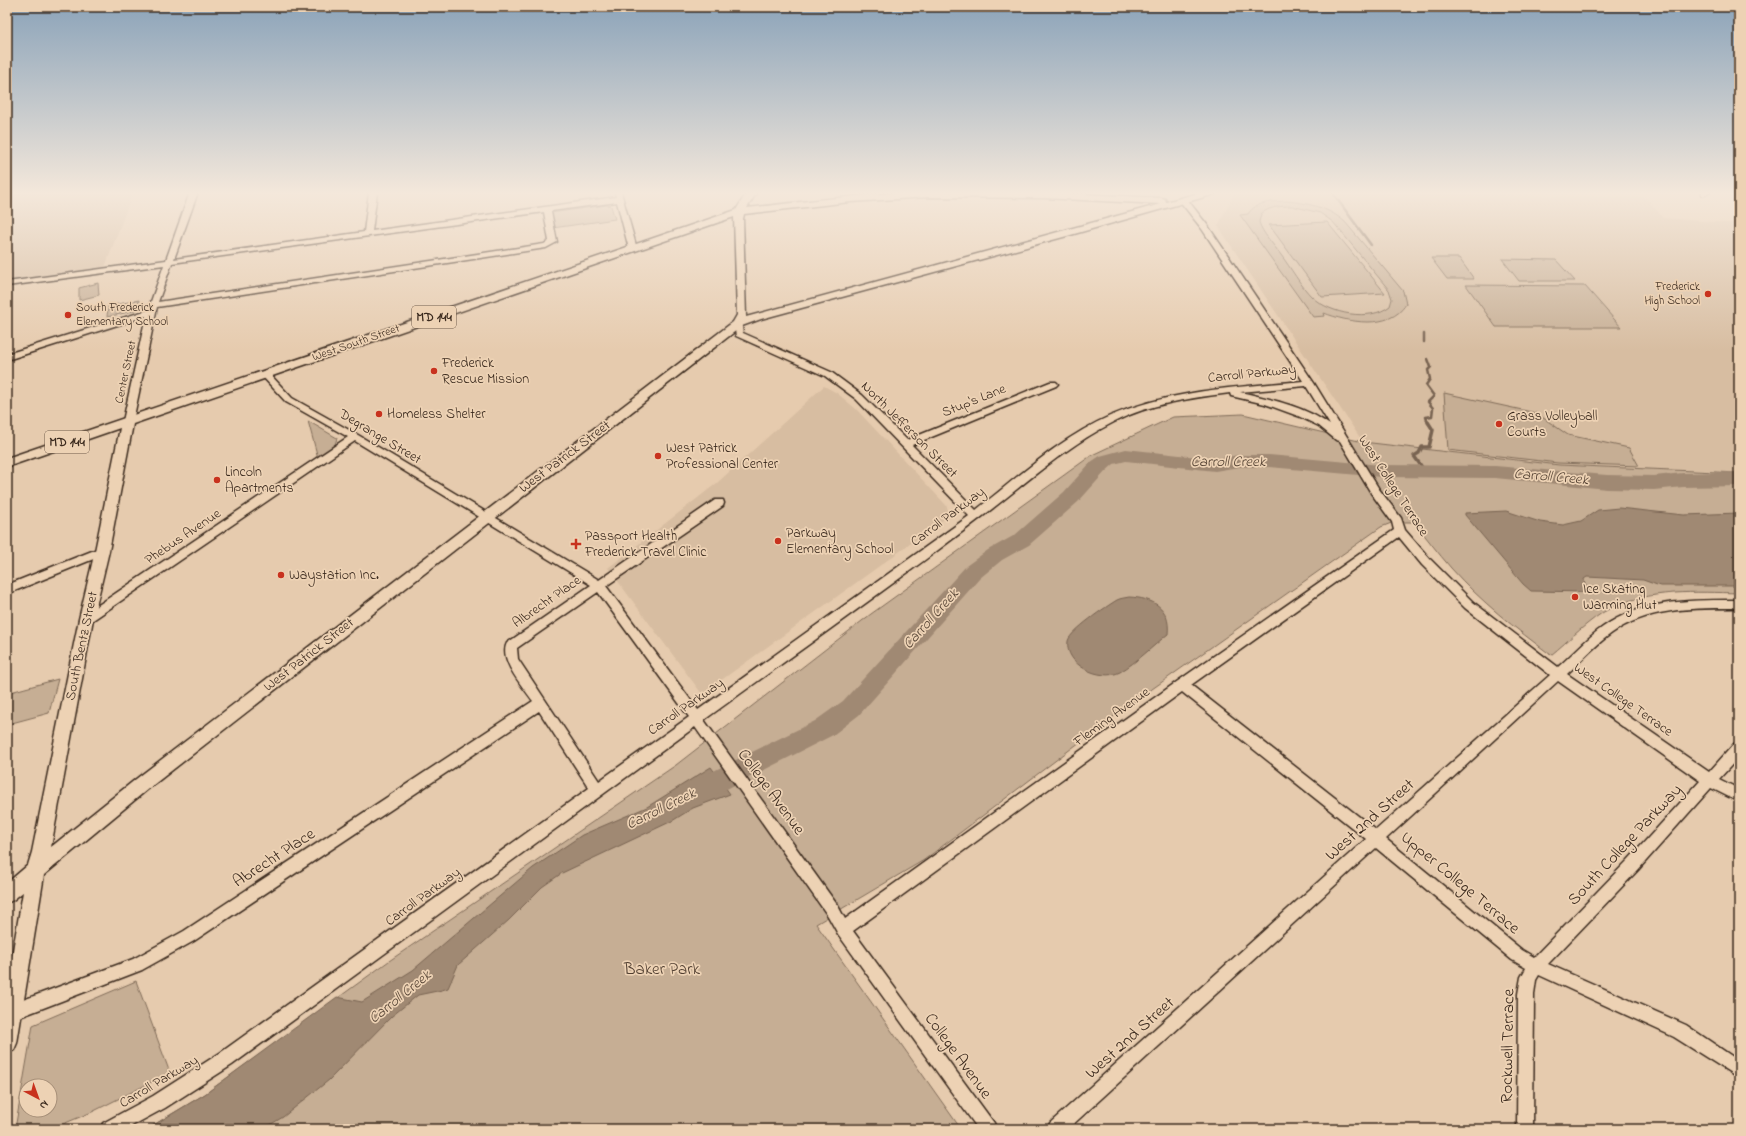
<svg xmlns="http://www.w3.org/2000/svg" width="1746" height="1136" font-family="'Indie Flower',sans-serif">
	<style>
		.built { fill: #d7bda1 }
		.green { fill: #c6ae94; stroke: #806c59; fill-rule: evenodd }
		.water { fill: #a08973; stroke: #786351 }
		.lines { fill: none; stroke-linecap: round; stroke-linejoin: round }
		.stream-far1 { stroke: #786351; stroke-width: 2.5 }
		.stream { stroke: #786351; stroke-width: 3.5 }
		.river { fill: #a08973; fill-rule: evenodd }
		.minor-casing { stroke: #3b2a1e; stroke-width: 3 }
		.major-casing { stroke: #3b2a1e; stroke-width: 3 }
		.minor { fill: #edd2b4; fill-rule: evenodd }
		.major { fill: #edd2b4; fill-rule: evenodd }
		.poi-dot { fill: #c8321e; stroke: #edd2b4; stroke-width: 1.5 }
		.labels { text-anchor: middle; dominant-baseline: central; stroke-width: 3.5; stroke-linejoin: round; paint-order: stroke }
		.far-poi-label { font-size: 12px; fill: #3b2a1e; stroke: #edd2b4; text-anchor: end }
		.far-street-label { font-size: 12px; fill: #3b2a1e; stroke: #edd2b4 }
		.shield { fill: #edd2b4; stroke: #705c4b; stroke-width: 1 }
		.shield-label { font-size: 13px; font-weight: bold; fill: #3b2a1e }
		.poi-label { font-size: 14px; fill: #3b2a1e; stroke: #edd2b4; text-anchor: start }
		.street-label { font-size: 14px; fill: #3b2a1e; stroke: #edd2b4 }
		.water-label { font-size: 15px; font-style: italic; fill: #544233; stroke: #edd2b4 }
		.near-street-label { font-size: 17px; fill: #3b2a1e; stroke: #edd2b4 }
		.near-park-label { font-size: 17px; fill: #503e30; stroke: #edd2b4 }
	</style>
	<rect width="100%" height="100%" fill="#e6cbae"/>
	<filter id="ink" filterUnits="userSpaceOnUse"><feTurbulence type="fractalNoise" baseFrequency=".025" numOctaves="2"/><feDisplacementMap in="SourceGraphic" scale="8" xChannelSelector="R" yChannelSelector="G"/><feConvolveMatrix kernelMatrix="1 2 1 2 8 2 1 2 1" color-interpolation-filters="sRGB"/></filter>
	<g filter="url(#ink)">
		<!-- built -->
		<g class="built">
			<path d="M 7,192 L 133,192 L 105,267 L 7,281 Z"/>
			<path d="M 1243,192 L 1442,192 L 1445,194 L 1646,197 L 1663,218 L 1739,224 L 1739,473 L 1559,465 L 1363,442 L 1218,226 L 1234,194 Z"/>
			<path d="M 824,386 L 837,393 L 856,409 L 946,505 L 950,515 L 702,694 L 608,568 L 717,483 Z"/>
		</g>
		<!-- green -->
		<g class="green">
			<path d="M 1286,201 C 1308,203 1328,207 1345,222 L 1403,291 L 1406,304 C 1390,331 1347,322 1324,313 L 1325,316 L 1313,317 L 1240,215 L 1248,214 C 1256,201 1273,202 1286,201 ZM 1292,206 L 1320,213 L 1333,222 L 1389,290 L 1392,299 L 1390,306 C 1370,322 1330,314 1312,297 C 1300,285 1291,268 1281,255 C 1274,245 1262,233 1259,222 L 1261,214 C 1269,207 1280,206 1292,206 Z"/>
			<path d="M 607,205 L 611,206 L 615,219 L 553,228 L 551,213 Z"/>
			<path d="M 1327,222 L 1385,293 L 1322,297 L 1269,225 Z"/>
			<path d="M 1431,258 L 1459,258 L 1474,279 L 1447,279 Z"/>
			<path d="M 1502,259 L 1556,260 L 1575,281 L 1519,281 Z"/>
			<path d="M 98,283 L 99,295 L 79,300 L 79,288 Z"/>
			<path d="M 1466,285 L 1585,286 L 1621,327 L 1496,327 Z"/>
			<path d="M 139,300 L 138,310 L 107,317 L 108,306 Z"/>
			<path d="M 1444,393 L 1536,413 L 1568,435 L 1629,448 L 1639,466 L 1558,463 L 1448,450 Z"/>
			<path d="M 1243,414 L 1363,442 L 1559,465 L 1739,473 L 1739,593 C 1696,592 1649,589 1609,609 C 1591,618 1567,642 1551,655 C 1516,629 1480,601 1451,568 C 1438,553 1426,537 1414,522 L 1394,522 L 1381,527 L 1121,711 L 924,860 L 816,924 L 961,1129 L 147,1129 L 205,1094 L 389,961 L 676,765 L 871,614 L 1092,455 L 1173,417 Z"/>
			<path d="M 308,421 L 337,438 L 334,448 L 318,458 Z"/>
			<path d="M 58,679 L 49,713 L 12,723 L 7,726 L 7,693 Z"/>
			<path d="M 136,981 L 170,1073 L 92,1112 L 51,1129 L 15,1129 L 33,1025 ZM 26,1086 L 50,1086 L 50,1110 L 26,1110 Z"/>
		</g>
		<!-- water -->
		<g class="water">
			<path d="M 1619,508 L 1684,515 L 1739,513 L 1739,586 L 1660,586 L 1643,580 L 1587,577 L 1584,579 L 1585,585 L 1592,592 L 1531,591 L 1523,584 L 1465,515 L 1465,513 L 1506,511 L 1540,522 L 1563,525 L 1581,521 L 1598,510 Z"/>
			<path d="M 1129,597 C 1152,598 1171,607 1168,634 C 1153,646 1137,662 1120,672 C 1101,682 1064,665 1068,641 C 1070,631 1107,606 1117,600 C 1121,598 1125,598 1129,597 Z"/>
			<path d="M 711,767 L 730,794 L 693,808 L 672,821 L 562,873 L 542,887 L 509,920 L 458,965 L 448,988 L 442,990 L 418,995 L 392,1016 L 329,1080 L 283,1117 L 263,1129 L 147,1129 L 205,1094 L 337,997 L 362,1002 L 413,970 L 533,868 L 582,835 L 647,807 Z"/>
		</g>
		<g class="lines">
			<!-- stream-far1 -->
			<g class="stream-far1">
				<path d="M 1332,192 L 1371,245"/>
				<path d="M 1424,334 L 1424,342"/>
				<path d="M 1428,423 L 1426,417 L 1432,416 L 1433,408 L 1428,402 L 1434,396 L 1426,385 L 1430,379 L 1428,370 L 1431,367 L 1428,359"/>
			</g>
			<!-- stream -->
			<path class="stream" d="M 1424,470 L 1414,456 L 1419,453 L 1422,447 L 1429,447 L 1433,430 L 1428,422"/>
			<!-- river -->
			<path class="river" d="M 1126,449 L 1215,459 L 1239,455 L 1269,455 L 1381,465 L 1495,466 L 1607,475 L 1654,476 L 1683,473 L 1739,472 L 1739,486 L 1683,487 L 1654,490 L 1607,489 L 1495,478 L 1381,477 L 1269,467 L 1239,467 L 1215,471 L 1126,461 L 1114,464 L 1105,472 L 1078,502 L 1029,545 L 1002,560 L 980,578 L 859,715 L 833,735 L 703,801 L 694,804 L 685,801 L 681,793 L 685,785 L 815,721 L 843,701 L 966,566 L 988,550 L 1015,535 L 1064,492 L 1091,462 L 1100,456 Z"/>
			<defs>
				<g id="minor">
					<path d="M 190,192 L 198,192 L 174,259 L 364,232 L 369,192 L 377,192 L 372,231 L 616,197 L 615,192 L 621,192 L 637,249 L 633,251 L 629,249 L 617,202 L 551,211 L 557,242 L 546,248 L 157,307 L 133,421 L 128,424 L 123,421 L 146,316 L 7,360 L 7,354 L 148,310 L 164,265 L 7,286 L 7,282 L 166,260 ZM 544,212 L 549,241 L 544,244 L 158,302 L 172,263 Z"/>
					<path d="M 1702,192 L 1711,192 L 1705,195 L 1702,195 Z"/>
					<path d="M 1180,198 L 1186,198 L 1208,226 L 1314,383 L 1379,489 L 1401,518 L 1405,530 L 1430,559 L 1473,602 L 1558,667 C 1573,654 1587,638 1603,627 C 1642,599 1694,600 1739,600 L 1739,608 C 1696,608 1649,607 1612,633 C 1596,644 1581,661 1567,674 L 1709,772 L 1734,744 L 1739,742 L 1739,757 L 1719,779 L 1739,789 L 1739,802 L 1711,788 L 1638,870 L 1548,964 L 1686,1025 L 1739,1061 L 1739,1078 L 1674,1037 L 1539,975 L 1536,980 L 1534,994 L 1533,1129 L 1517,1129 L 1518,994 L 1521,977 L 1526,968 L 1512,960 L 1376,848 L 1068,1129 L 1048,1129 L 1050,1123 L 1366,839 L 1182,692 L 853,931 L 994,1123 L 996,1129 L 978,1129 L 838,934 L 828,916 L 695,727 L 232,1065 L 165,1108 L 126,1129 L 101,1129 L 103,1123 L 153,1096 L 220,1053 L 589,788 L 539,711 L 194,941 L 142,970 L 12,1020 L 7,1018 L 7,1006 L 133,959 L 184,931 L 533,701 C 524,688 498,659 507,643 L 591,585 L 355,441 L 90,622 L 86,623 L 82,622 L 80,619 L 82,616 L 348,437 L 286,402 L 262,376 L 260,374 L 262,372 L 268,372 L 292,398 L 358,435 L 599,580 L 715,500 L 723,500 L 724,503 L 723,506 L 606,586 L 698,710 L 969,516 L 856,399 L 825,376 L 736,336 L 734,324 L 735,322 L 741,322 L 743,333 L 831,372 L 862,395 L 907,440 L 1050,382 L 1056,382 L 1058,384 L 1056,386 L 912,445 L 976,510 C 1018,477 1060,438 1110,416 C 1171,390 1238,387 1303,381 L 1202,229 L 1179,200 ZM 1306,386 L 1330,425 C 1305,406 1270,399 1240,392 ZM 1230,393 L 1231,396 L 1265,404 L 1298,416 L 1319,426 L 1336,440 L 1340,441 L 1371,493 L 1392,522 L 1394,530 L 1178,681 L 845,919 L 838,906 L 704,720 C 796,653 889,588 979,519 C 1023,486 1064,447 1114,422 C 1150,404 1190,398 1230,393 ZM 1399,537 L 1422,565 L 1465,608 L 1550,675 L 1376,830 L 1191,685 ZM 598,592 L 689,717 L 599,781 L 518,659 L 517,648 ZM 1558,681 L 1700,781 L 1628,860 L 1534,957 L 1522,950 L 1386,839 Z"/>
					<path d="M 102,547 L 106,548 L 107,551 L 106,554 L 7,594 L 7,585 Z"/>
				</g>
				<path id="major" d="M 747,192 L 757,192 L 747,208 C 803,202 859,194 916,192 C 998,189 1080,194 1162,198 L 1165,199 L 1166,202 L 1202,192 L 1217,192 L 1215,194 L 1067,236 L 761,319 L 742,326 L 148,789 L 44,875 L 17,1043 L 14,1050 L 7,1053 L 7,985 L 23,892 L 13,900 L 7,903 L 7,883 L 28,865 L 32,852 L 79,619 L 95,551 L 120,428 L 7,467 L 7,458 L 736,210 ZM 928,197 L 1044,198 L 1161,204 L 746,317 L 743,219 L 744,214 L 850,202 ZM 734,217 L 737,315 L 733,322 L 136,779 L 51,847 L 93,619 L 109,551 L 133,424 Z"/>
			</defs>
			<!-- minor casing -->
			<use href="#minor" class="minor-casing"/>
			<!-- major casing -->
			<use href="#major" class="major-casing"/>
			<!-- minor -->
			<use href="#minor" class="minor"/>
			<!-- major -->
			<use href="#major" class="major"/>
		</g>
	</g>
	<!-- sky -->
	<linearGradient id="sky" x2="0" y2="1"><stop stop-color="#8ba3b9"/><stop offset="0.55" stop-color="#f4e8db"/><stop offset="1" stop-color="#f4e8db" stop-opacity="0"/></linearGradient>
	<rect width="1746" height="351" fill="url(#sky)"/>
	<!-- markers -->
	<g class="poi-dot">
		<circle cx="1708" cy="294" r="4"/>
		<circle cx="68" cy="315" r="4"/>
		<circle cx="434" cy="371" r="4"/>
		<circle cx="379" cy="414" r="4"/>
		<circle cx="1499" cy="424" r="4"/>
		<circle cx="658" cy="456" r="4"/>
		<circle cx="217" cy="480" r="4"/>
		<circle cx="778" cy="541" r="4"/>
		<path d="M574 538h4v4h4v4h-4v4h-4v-4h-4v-4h4z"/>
		<circle cx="281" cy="575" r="4"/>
		<circle cx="1575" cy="597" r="4"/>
	</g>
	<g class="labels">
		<!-- far-poi labels -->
		<g class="far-poi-label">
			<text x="1700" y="287">Frederick<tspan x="1700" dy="14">High School</tspan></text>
			<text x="76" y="308" text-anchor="start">South Frederick<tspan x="76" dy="14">Elementary School</tspan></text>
		</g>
		<!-- far-street labels -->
		<g class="far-street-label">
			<text transform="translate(356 343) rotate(-19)">West South Street</text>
			<text transform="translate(126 372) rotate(-78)">Center Street</text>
		</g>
		<!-- shield labels -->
		<g class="shield">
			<rect x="412" y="306" width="44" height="22" rx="3"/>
			<rect x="45" y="431" width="44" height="22" rx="3"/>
		</g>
		<g class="shield-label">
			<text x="434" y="317">MD 144</text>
			<text x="67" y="442">MD 144</text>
		</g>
		<!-- poi labels -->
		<g class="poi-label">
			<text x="442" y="363">Frederick<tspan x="442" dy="16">Rescue Mission</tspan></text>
			<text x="387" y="414">Homeless Shelter</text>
			<text x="1507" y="416">Grass Volleyball<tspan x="1507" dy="16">Courts</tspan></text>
			<text x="666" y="448">West Patrick<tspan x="666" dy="16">Professional Center</tspan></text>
			<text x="225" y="472">Lincoln<tspan x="225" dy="16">Apartments</tspan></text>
			<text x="786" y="533">Parkway<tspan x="786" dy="16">Elementary School</tspan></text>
			<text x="585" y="536">Passport Health<tspan x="585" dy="16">Frederick Travel Clinic</tspan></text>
			<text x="289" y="575">Waystation Inc.</text>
			<text x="1583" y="589">Ice Skating<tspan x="1583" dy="16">Warming Hut</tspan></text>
		</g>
		<!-- street labels -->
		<g class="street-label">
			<text transform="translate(1252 374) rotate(-6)">Carroll Parkway</text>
			<text transform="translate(974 401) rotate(-22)">Stup's Lane</text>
			<text transform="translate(909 430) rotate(45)">North Jefferson Street</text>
			<text transform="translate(380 437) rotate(31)">Degrange Street</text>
			<text transform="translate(565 457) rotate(-37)">West Patrick Street</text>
			<text transform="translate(1393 486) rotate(57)">West College Terrace</text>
			<text transform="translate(948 517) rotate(-37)">Carroll Parkway</text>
			<text transform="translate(183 537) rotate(-34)">Phebus Avenue</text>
			<text transform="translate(547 602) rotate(-35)">Albrecht Place</text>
			<text transform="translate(82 646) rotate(-78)">South Bentz Street</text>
			<text transform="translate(309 655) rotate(-38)">West Patrick Street</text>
			<text transform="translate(1623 700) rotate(35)">West College Terrace</text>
			<text transform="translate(686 707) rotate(-35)">Carroll Parkway</text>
			<text transform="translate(1112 717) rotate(-36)">Fleming Avenue</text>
			<text transform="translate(423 897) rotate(-36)">Carroll Parkway</text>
			<text transform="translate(159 1082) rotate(-31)">Carroll Parkway</text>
		</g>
		<!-- water labels -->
		<g class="water-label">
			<text x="1228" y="462">Carroll Creek</text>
			<text transform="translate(1551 477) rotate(5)">Carroll Creek</text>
			<text transform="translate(931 619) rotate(-48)">Carroll Creek</text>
			<text transform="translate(661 809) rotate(-26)">Carroll Creek</text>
			<text transform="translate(400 997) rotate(-39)">Carroll Creek</text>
		</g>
		<!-- near-street labels -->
		<g class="near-street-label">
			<text transform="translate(771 792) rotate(54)">College Avenue</text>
			<text transform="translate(1370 820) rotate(-42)">West 2nd Street</text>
			<text transform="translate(1625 845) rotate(-47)">South College Parkway</text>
			<text transform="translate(274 858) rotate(-33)">Abrecht Place</text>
			<text transform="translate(1460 883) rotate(40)">Upper College Terrace</text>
			<text transform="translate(1130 1038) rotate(-42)">West 2nd Street</text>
			<text transform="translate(1508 1046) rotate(-89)">Rockwell Terrace</text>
			<text transform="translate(958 1056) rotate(54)">College Avenue</text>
		</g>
		<!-- near-park labels -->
		<g class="near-park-label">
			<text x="662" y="969">Baker Park</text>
		</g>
	</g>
	<!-- margin -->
	<rect width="1746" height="1136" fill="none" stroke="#edd2b4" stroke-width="24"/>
	<rect x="12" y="12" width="1722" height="1112" fill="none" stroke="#3b2a1e" stroke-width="1.5" filter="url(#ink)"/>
	<!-- north arrow -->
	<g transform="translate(38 1098) rotate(139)"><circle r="19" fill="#edd2b4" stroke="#a68f78"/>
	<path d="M0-3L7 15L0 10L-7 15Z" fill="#c8321e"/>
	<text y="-6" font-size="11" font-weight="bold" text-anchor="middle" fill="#3b2a1e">N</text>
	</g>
</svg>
